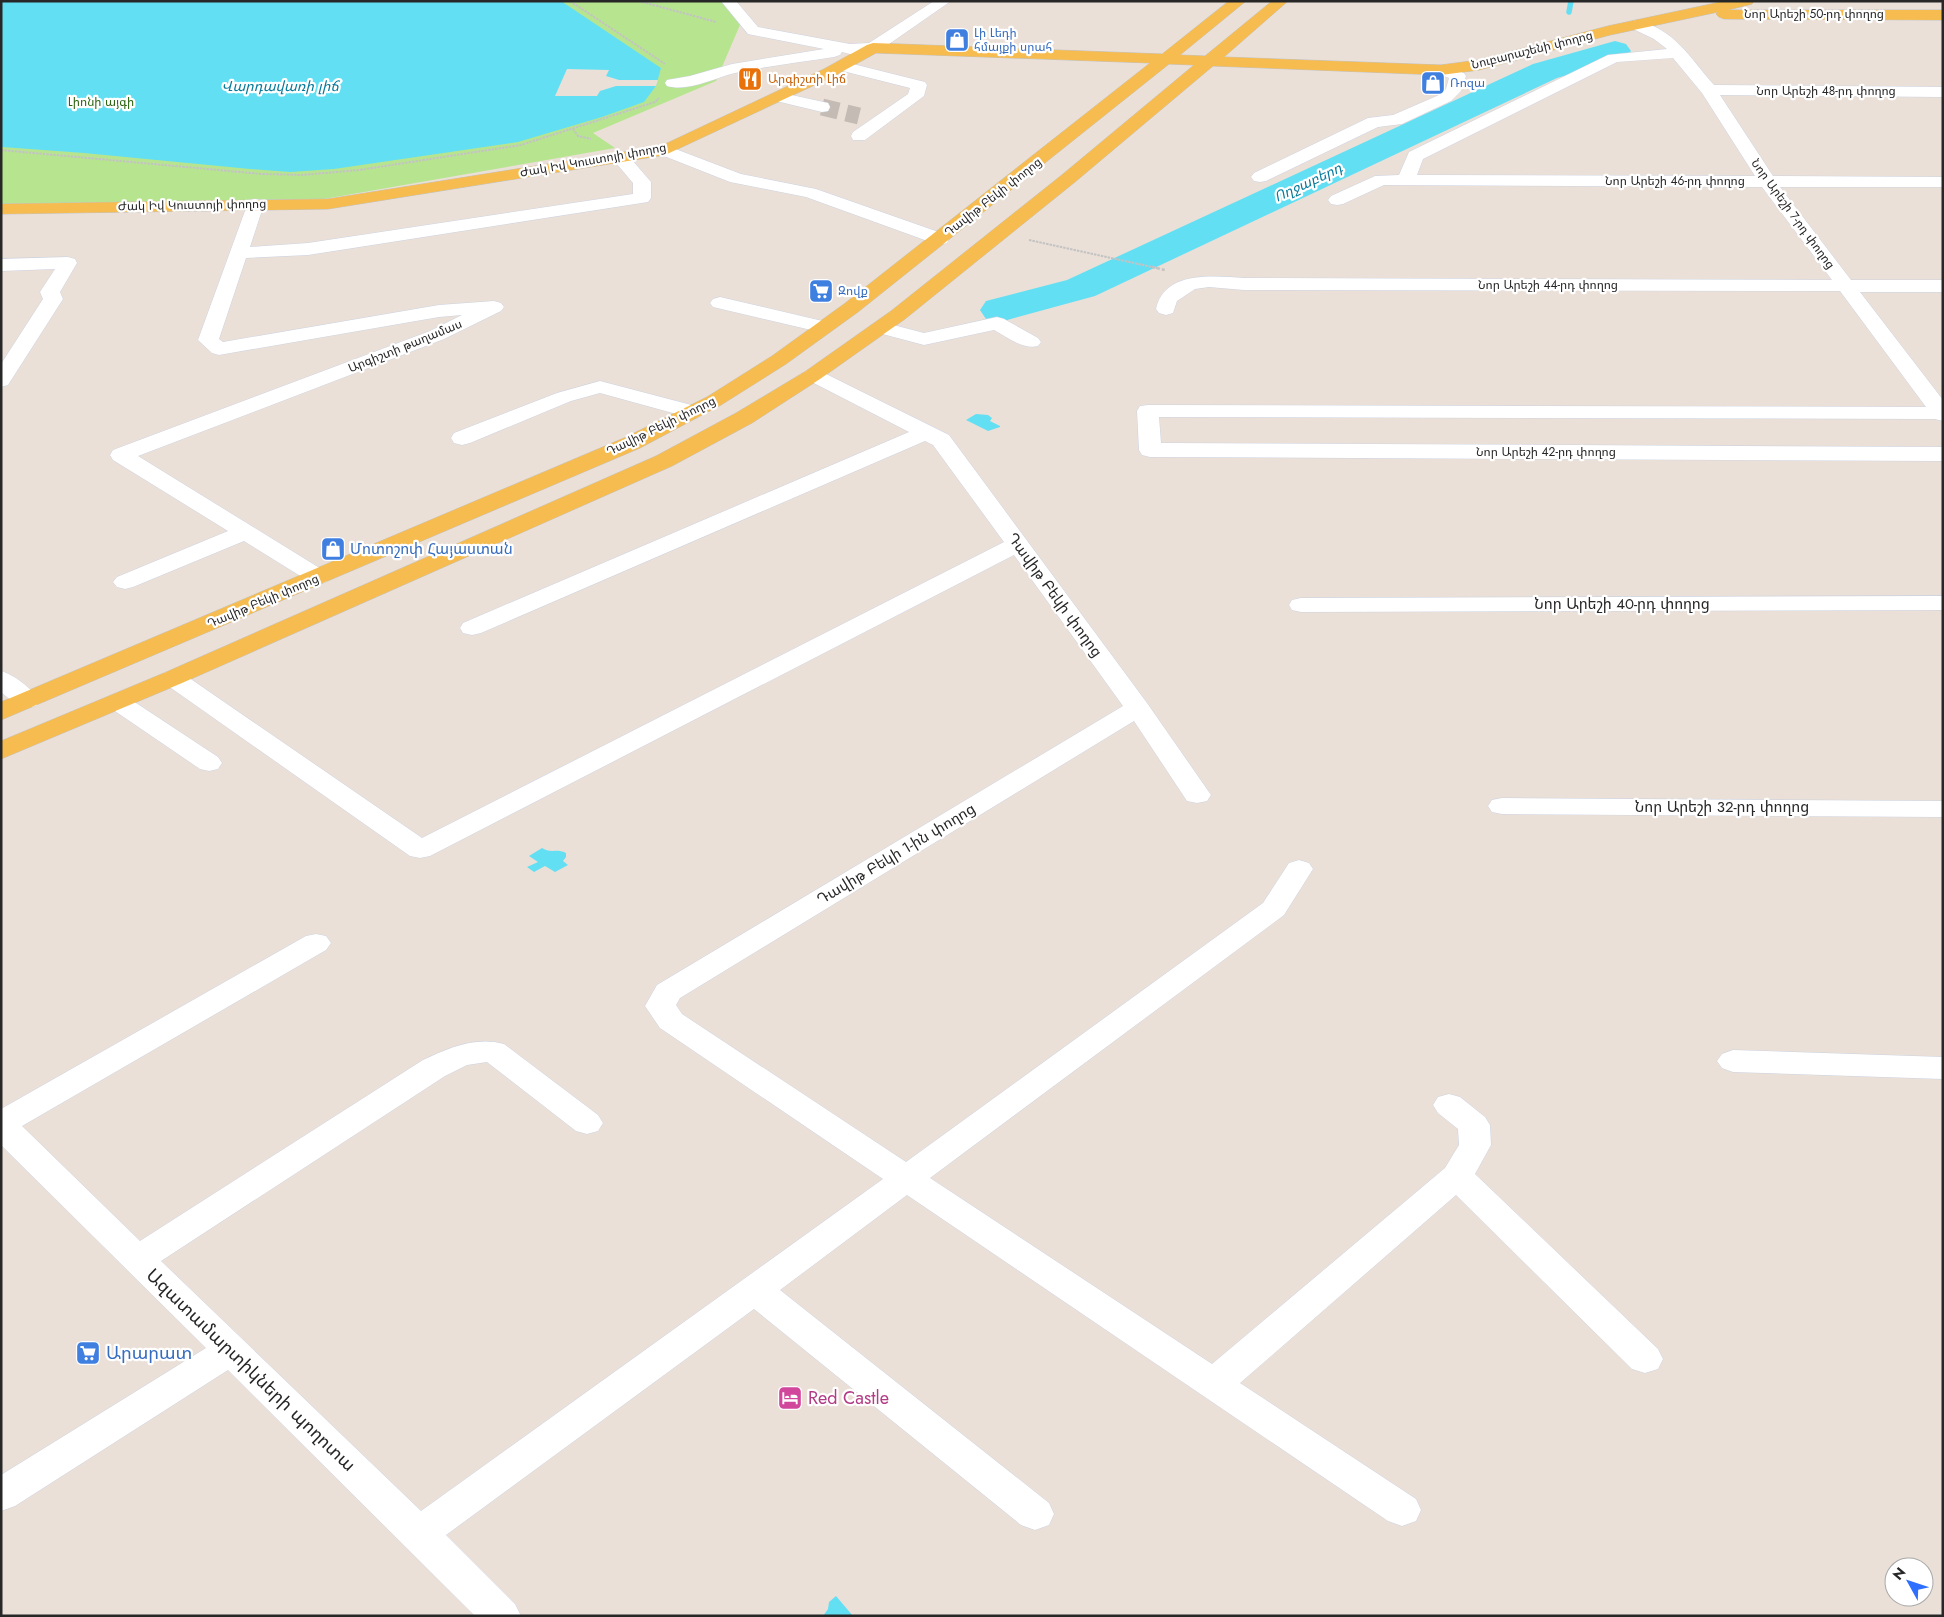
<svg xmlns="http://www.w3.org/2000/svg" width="1944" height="1617" font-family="Jost,'Noto Sans Armenian',sans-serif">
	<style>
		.green { fill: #b7e58f }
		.water { fill: #63dff4 }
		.pier { fill: #ebe0d7 }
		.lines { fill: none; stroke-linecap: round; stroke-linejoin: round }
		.stream { stroke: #63dff4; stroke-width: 5.5 }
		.river { fill: #63dff4; fill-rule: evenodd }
		.minor-tunnel { stroke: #c4bbb4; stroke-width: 17; stroke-dasharray: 17 8; stroke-linecap: butt }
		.minor-casing { stroke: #ccd3e1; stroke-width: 1 }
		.major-casing { stroke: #c3c3c3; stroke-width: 1 }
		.path-far1 { stroke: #c3c3c3; stroke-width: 2; stroke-dasharray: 2.5 1; stroke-linecap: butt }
		.path { stroke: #c3c3c3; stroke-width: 2.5; stroke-dasharray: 3 2; stroke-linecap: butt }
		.minor { fill: #fff; fill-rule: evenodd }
		.major { fill: #f7bc4f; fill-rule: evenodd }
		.labels { text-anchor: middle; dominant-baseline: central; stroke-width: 4.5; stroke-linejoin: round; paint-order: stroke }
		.far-street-label { font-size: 12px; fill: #272727; stroke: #fff }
		.far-shop-label { font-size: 12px; fill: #366cbe; stroke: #fff; text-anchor: start }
		.far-food-label { font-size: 12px; fill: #c56008; stroke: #fff; text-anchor: start }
		.far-park-label { font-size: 12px; fill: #2f6515; stroke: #fff }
		.far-water-label { font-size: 14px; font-style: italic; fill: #077a9b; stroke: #fff }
		.shop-label { font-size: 15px; fill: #366cbe; stroke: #fff; text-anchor: start }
		.street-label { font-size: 15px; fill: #272727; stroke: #fff }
		.near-shop-label { font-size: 18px; fill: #366cbe; stroke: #fff; text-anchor: start }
		.near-street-label { font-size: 18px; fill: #272727; stroke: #fff }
		.near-hotel-label { font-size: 18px; fill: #b23c85; stroke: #fff; text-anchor: start }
	</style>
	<rect width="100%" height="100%" fill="#ebe0d7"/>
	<!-- green -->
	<path class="green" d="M 1,1 L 738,1 L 740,25 L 716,81 L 593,133 L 615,148 L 324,199 L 1,204 Z"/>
	<!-- water -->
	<g class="water">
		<path d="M 1,1 L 561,1 L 661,68 L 656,86 L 644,102 L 602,117 L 518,142 L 334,169 L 290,172 L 250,169 L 84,153 L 2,147 Z"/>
		<path d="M 976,414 L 988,415 L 992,418 L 990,421 L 1000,426 L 1000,427 L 988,431 L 966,420 Z"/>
		<path d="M 542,848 C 552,854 556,848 566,853 L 566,857 L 563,861 L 568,865 L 555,872 L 545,866 L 534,872 L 527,867 L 538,862 L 529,856 Z"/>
		<path d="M 836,1596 L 853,1616 L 823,1616 L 828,1609 L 829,1602 Z"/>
	</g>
	<!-- pier -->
	<path class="pier" d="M 567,69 L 609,70 L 606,76 L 619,80 L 658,80 L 656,86 L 616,86 L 600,91 L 597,96 L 555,96 Z"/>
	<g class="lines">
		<!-- stream -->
		<path class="stream" d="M 1569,12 L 1571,1"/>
		<!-- river -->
		<path class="river" d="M 1615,41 L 1626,44 L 1631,51 L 1626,58 L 1557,78 L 1095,296 L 1000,322 L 986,319 L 980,310 L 986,301 L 1067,280 L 1533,64 Z"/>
		<!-- minor-tunnel -->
		<path class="minor-tunnel" d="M 822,107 L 859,116"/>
		<defs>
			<g id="minor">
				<path d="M 721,1 L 736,1 L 758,27 L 850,44 L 869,43 L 934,1 L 951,1 L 879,51 L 850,54 L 842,52 L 840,55 L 834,57 C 801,62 767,66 735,73 C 714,78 689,92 667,86 L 665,83 L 667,80 L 690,76 L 732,64 L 824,49 L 748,34 Z"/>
				<path d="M 1636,20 C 1676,30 1688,56 1714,85 L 1943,87 L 1943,97 L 1720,95 L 1773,176 L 1943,177 L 1943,187 L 1780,187 L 1851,280 L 1943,280 L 1943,292 L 1860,292 L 1943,400 L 1943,421 L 1935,419 L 1159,417 L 1161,443 L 1943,447 L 1943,461 L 1150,457 L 1142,455 L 1139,450 L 1137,411 L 1140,406 L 1148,405 L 1926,407 L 1840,291 L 1244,290 L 1209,287 L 1195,289 L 1177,301 L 1173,313 L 1166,315 L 1159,313 L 1156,309 C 1164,270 1214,276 1244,278 L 1832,280 L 1762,187 L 1384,185 L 1343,204 L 1337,205 L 1331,204 L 1328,200 L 1331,196 L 1375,176 L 1399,175 L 1409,152 L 1608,55 L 1667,49 L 1654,39 L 1631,28 L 1628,25 L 1631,22 ZM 1673,58 L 1702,93 L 1755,176 L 1417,175 L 1423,159 L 1617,62 Z"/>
				<path d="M 841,61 L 925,82 L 927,85 L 924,96 L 865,140 L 853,140 L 851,136 L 853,132 L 908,94 L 910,88 L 835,69 L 833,66 L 835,63 Z"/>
				<path d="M 1441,65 L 1464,73 L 1466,76 L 1461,91 L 1451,101 L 1402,124 L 1378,127 L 1266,181 L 1260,182 L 1254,181 L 1251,177 L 1254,173 L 1368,118 L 1393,115 L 1439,95 L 1446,89 L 1449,78 L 1435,73 L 1433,70 L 1435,67 Z"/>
				<path d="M 778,92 L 828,103 L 830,107 L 828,111 L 822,112 L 772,100 L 770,97 L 772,94 Z"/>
				<path d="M 665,145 L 741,174 L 816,189 L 947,235 L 949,239 L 947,243 L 940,245 L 933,243 L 806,197 L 730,182 L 659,154 L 656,150 L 659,146 Z"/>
				<path d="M 620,152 L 626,153 L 651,182 L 651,198 L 648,202 L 308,255 L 246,258 L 219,339 L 223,342 L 439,305 L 494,301 L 501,303 L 504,307 L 501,311 L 444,339 L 138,456 L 326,572 L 330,577 L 326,582 L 318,584 L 310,582 L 244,541 L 133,587 L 125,589 L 117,587 L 113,582 L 117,577 L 228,531 L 113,460 L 110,455 L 113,450 L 430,331 L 462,315 L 439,317 L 219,355 L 212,353 L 198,340 L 249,200 L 255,199 L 261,200 L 264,204 L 250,247 L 308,243 L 633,194 L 633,183 L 611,157 L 614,153 Z"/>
				<path d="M 68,257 L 75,259 L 77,263 L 60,292 L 63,299 L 8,385 L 1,387 L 1,364 L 43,299 L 40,292 L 55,269 L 1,271 L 1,259 Z"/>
				<path d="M 720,297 L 831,323 L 834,327 L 831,331 L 824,333 L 713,307 L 710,303 L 713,299 Z"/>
				<path d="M 997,317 L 1004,319 L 1038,338 L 1041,342 L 1038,346 C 1023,350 1007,337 994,330 L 924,345 L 875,332 L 872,328 L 875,324 L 882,322 L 924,333 Z"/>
				<path d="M 813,369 L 820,371 L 949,435 L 1147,703 L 1211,795 L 1207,801 L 1197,803 L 1187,801 L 1134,721 L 680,998 L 676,1005 L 682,1014 L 906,1162 L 1263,903 L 1289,863 L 1299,860 L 1309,863 L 1313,869 L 1284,915 L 930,1178 L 1212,1364 L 1445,1168 L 1459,1145 L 1458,1129 L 1438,1113 L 1433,1105 L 1438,1097 L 1449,1094 L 1460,1097 L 1485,1117 L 1490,1125 L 1491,1145 L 1475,1174 L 1658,1349 L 1663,1359 L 1658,1369 L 1645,1373 L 1632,1369 L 1456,1195 L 1240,1383 L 1416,1499 L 1421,1510 L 1416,1521 L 1402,1526 L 1388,1521 L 907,1195 L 780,1290 L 1049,1503 L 1054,1514 L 1049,1525 L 1035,1530 L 1021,1525 L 754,1309 L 446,1535 L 515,1604 L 521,1616 L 475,1616 L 228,1370 L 15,1506 L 1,1511 L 1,1475 L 206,1348 L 1,1145 L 1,1109 L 306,936 L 316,934 L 326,936 L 331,943 L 326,950 L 22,1126 L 140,1241 L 423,1060 C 448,1048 476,1036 504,1044 L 598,1115 L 603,1123 L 598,1131 L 587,1134 L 576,1131 L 487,1062 L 467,1065 L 445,1076 L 161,1261 L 421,1511 L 883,1179 L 660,1028 L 645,1006 L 657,985 L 1123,706 L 1014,555 L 430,856 L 420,858 L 410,856 L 164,683 L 160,678 L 164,673 L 173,670 L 182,673 L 422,838 L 1004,542 L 933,445 L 925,441 L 481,633 L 472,635 L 463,633 L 460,628 L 463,623 L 909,432 L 806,379 L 803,375 L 806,371 Z"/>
				<path d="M 600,381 L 699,407 L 702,412 L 699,417 L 691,418 L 600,393 L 571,401 L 470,443 L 462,445 L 454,443 L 451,438 L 454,433 L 557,393 Z"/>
				<path d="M 1943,596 L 1943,610 L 1301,612 L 1292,610 L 1289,605 L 1292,600 L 1301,598 Z"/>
				<path d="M 1,671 C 15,675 32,689 40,701 L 36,706 C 20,710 13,702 1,692 Z"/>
				<path d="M 118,694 L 127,697 L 218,757 L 222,763 L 218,769 L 209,771 L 200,769 L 109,707 L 105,702 L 109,697 Z"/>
				<path d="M 1502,798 L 1943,801 L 1943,817 L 1502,814 L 1492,812 L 1488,806 L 1492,800 Z"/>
				<path d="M 1733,1050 L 1943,1057 L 1943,1079 L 1733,1072 L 1722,1068 L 1717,1061 L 1722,1054 Z"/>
			</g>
			<path id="major" d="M 1229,1 L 1246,1 L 1180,55 L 1205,56 L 1272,1 L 1288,1 L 1224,57 L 1441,65 L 1478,60 L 1608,26 L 1725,1 L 1754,1 L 1752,4 L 1728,10 L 1943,10 L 1943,20 L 1724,19 L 1719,17 L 1716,14 L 1718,12 L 1610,35 L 1479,70 L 1441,75 L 1213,66 L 1075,182 L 905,319 L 820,379 L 752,423 L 672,466 L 182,683 L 1,759 L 1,741 L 164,673 L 656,456 L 736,413 L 806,371 L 891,311 L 1063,174 L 1194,65 L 1169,64 L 858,312 L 786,364 L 721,405 L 640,448 L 1,720 L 1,702 L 624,438 L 707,397 L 772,356 L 844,304 L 1150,63 L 876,53 L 836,75 L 665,155 L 328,209 L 1,214 L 1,204 L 328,199 L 661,146 L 824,69 L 867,45 L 873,43 L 1162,54 Z"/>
		</defs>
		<!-- minor casing -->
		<use href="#minor" class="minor-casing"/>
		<!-- major casing -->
		<use href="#major" class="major-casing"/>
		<!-- path-far1 -->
		<g class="path-far1">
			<path d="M 570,1 L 665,64"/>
			<path d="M 639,1 L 716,22"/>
			<path d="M 573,129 L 578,136 L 591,139"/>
			<path d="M 1,150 L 262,174 L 302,175 L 359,170 L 521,145 L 655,102 L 659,98"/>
			<path d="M 1029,240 L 1157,268"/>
		</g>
		<!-- path -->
		<path class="path" d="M 1152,267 L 1165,270"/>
		<!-- minor -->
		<use href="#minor" class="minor"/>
		<!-- major -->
		<use href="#major" class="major"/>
	</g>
	<!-- icons -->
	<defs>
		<symbol id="shop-square" viewBox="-11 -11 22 22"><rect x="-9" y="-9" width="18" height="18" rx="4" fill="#3f7fe0" stroke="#fff"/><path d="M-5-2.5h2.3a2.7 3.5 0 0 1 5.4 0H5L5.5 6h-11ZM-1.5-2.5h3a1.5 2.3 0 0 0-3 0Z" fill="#fff"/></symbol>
		<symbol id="restaurant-square" viewBox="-11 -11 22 22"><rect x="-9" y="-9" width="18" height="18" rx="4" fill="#e8710a" stroke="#fff"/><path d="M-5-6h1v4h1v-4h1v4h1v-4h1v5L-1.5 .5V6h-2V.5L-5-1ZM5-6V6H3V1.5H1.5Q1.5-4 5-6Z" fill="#fff"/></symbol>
		<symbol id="supermarket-square" viewBox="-11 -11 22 22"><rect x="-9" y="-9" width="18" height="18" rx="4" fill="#3f7fe0" stroke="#fff"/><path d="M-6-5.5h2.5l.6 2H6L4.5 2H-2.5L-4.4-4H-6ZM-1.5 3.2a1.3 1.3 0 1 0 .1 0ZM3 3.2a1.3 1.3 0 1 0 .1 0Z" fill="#fff"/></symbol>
		<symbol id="hotel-square" viewBox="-11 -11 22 22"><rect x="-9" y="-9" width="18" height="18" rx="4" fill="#d1479c" stroke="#fff"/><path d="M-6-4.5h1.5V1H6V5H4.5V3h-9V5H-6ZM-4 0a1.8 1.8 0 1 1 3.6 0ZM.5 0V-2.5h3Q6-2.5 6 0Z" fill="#fff"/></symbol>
	</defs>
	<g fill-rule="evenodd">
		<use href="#shop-square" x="943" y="26" width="28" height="28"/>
		<use href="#restaurant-square" x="736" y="65" width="28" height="28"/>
		<use href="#shop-square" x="1419" y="69" width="28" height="28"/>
		<use href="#supermarket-square" x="807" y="277" width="28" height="28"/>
		<use href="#shop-square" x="319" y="535" width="28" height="28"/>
		<use href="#supermarket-square" x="74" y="1339" width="28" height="28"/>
		<use href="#hotel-square" x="776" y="1384" width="28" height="28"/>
	</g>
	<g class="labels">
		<!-- far-street labels -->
		<g class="far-street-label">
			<text x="1814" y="14">Նոր Արեշի 50-րդ փողոց</text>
			<text transform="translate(1532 50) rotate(-14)">Նուբարաշենի փողոց</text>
			<text x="1826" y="91">Նոր Արեշի 48-րդ փողոց</text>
			<text transform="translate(593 160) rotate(-10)">Ժակ Իվ Կուստոյի փողոց</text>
			<text x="1675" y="181">Նոր Արեշի 46-րդ փողոց</text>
			<text transform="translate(993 197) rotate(-38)">Դավիթ Բեկի փողոց</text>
			<text transform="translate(192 205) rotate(-1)">Ժակ Իվ Կուստոյի փողոց</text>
			<text transform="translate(1793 214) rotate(54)">Նոր Արեշի 7-րդ փողոց</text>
			<text x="1548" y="285">Նոր Արեշի 44-րդ փողոց</text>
			<text transform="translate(405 346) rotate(-22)">Արգիշտի թաղամաս</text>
			<text transform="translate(661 426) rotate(-26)">Դավիթ Բեկի փողոց</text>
			<text x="1546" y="452">Նոր Արեշի 42-րդ փողոց</text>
			<text transform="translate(263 601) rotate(-23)">Դավիթ Բեկի փողոց</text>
		</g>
		<!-- far-shop labels -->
		<g class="far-shop-label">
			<text x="974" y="33">Լի Լեդի<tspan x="974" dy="14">հմայքի սրահ</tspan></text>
			<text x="1450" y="83">Ռոզա</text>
			<text x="838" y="291">Զովք</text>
		</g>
		<!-- far-food labels -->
		<g class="far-food-label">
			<text x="768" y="79">Արգիշտի Լիճ</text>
		</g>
		<!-- far-park labels -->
		<g class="far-park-label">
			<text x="101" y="102">Լիոնի այգի</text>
		</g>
		<!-- far-water labels -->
		<g class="far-water-label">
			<text x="280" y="86">Վարդավառի լիճ</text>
			<text transform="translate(1308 182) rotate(-25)">Ողջաբերդ</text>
		</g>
		<!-- shop labels -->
		<g class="shop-label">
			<text x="350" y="549">Մոտոշոփ Հայաստան</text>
		</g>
		<!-- street labels -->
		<g class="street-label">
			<text transform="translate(1055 595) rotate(54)">Դավիթ Բեկի փողոց</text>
			<text x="1622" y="604">Նոր Արեշի 40-րդ փողոց</text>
			<text x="1722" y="807">Նոր Արեշի 32-րդ փողոց</text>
			<text transform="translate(896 854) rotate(-31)">Դավիթ Բեկի 1-ին փողոց</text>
		</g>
		<!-- near-shop labels -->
		<g class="near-shop-label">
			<text x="106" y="1353">Արարատ</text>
		</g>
		<!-- near-street labels -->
		<g class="near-street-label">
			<text transform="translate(251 1370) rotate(44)">Ազատամարտիկների պողոտա</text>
		</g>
		<!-- near-hotel labels -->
		<g class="near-hotel-label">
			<text x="808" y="1398">Red Castle</text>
		</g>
	</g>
	<!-- border -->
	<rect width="1944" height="1617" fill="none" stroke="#272727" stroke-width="5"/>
	<!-- north arrow -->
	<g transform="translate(1909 1582) rotate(310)"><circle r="24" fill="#ffffff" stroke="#a9a9a9"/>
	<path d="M0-4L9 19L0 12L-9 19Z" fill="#2f6fff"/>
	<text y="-8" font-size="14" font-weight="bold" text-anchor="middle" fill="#272727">N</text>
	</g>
</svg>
